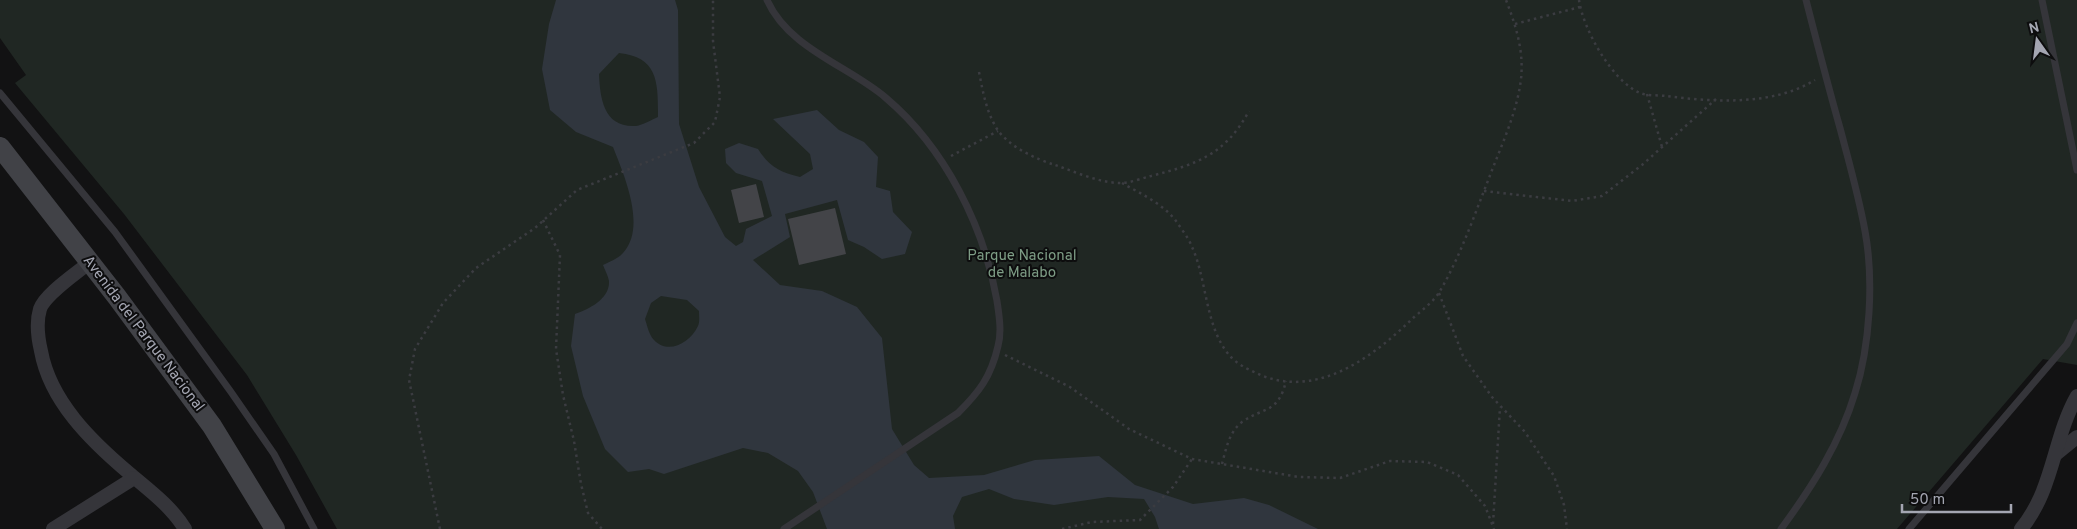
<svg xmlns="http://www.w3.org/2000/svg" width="2077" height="529" font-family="Overpass,sans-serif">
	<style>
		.green { fill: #202723 }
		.water { fill: #30363e; fill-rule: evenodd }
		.building { fill: #434448 }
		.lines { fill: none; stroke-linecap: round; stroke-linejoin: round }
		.path { stroke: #3b3c41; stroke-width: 2.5; stroke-dasharray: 2.5 4; stroke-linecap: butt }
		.lane { stroke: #35353a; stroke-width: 7 }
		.street { stroke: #35353a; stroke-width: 14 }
		.secondary { stroke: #414247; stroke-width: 20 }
		.labels { text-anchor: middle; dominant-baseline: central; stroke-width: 4; stroke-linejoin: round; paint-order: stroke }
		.park-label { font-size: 15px; fill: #7d9c85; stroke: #0d0d0e }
		.street-label { font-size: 15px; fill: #a4a6b2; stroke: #0d0d0e }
	</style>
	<rect width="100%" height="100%" fill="#121213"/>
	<!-- green -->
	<path class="green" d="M 0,0 L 2077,0 L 2077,365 L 2043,359 L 1897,529 L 337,529 L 296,455 L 247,375 L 124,214 L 15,83 L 26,75 L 0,38 Z"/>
	<!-- water -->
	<path class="water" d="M 556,0 L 675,0 L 678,10 L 679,124 L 699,187 L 725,237 L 736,246 L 743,242 L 746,229 L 772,216 L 762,181 L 736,173 L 726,163 L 725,149 L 739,143 L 758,149 C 769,166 779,172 800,177 L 813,169 L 810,154 L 773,119 L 817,110 L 839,130 L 864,142 L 878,157 L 876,187 L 890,191 L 893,212 L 912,232 L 905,254 L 882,259 L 864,247 L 848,240 L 837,200 L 785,214 L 790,237 L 753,260 L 780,285 L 822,291 L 857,307 L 882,338 L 892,429 L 914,465 L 929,478 L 984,475 L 1035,460 L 1099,456 L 1135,485 L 1193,504 L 1244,498 L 1269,505 L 1318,529 L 1159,529 L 1155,517 L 1144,499 L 1108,497 L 1054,505 L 1014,499 L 989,489 L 962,497 L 953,516 L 955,529 L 827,529 L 813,492 L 798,471 L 768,453 L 743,448 L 664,474 L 649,469 L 628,472 L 605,449 L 583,396 L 571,346 L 575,314 C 589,309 610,299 609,281 C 608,276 605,270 603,265 C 609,262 619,258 623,253 C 647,227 624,175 613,147 L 576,132 L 550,110 L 542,69 L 549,24 ZM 619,53 C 659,57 658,84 658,117 C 651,120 643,125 636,126 C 604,128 600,99 599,74 ZM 661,296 L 687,300 L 699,311 C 699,315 700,322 698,326 C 690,343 668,355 654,340 C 649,335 647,325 645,319 L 651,303 Z"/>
	<!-- building -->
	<g class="building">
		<path d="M 756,184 L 764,217 L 739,223 L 731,190 Z"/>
		<path d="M 835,208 L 846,254 L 799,265 L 788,219 Z"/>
	</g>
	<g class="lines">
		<!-- path -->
		<g class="path">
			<path d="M 1579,0 C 1583,29 1612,81 1640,93 C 1647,96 1659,95 1666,96 C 1714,102 1773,106 1815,80"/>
			<path d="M 1515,24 L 1580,7"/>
			<path d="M 979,72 C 983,92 986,111 997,129 C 1009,147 1036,159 1055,165 C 1076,172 1099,183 1121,183 C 1131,183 1142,178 1151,176 C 1197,164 1225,155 1249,111"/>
			<path d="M 1647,94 L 1662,147"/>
			<path d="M 951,156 L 998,131"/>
			<path d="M 1122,183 C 1141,194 1166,205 1178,224 C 1183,231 1189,239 1192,247 C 1207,279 1205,328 1230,356 C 1235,362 1245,368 1252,371 C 1311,402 1368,361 1410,321 C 1419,312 1433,303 1440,291 C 1460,257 1474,216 1489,178 C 1501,146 1517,113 1521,79 C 1524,51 1516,26 1506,0"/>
			<path d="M 1484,191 L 1572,201 L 1602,196 L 1642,165 L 1716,99"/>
			<path d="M 543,220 L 560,255 L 556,349 L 563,395 L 574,441 L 581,484 L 588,513 L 602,529"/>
			<path d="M 1439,293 L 1463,356 L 1492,397 L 1525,432 L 1554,476 L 1564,505 L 1567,529"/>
			<path d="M 1005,355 L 1070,387 L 1129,429 L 1192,459 L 1299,477 L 1340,478 L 1390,461 L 1427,462 L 1458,475 L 1485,506 L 1494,529"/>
			<path d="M 1222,464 C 1226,449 1229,432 1242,422 C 1265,406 1278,414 1286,381"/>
			<path d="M 1493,524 L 1500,407"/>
			<path d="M 440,529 L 409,380 L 415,349 L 443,303 L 476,268 L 535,228 L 577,190 L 694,143 L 715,122 L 720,97 L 713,41 L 713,0"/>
			<path d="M 1062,529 L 1092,522 L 1140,520 L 1173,487 L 1192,459"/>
		</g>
		<!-- lane -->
		<g class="lane">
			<path d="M 767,0 C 789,49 849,66 886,98 C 945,148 984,226 997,301 C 999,315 1002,332 998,346 C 991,377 979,392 958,413 L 784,529"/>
			<path d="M 2042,0 L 2077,170"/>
			<path d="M 0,93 L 115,232 L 231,392 L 274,454 L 314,529"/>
			<path d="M 1781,529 C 1812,487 1840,443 1855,393 C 1870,346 1874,280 1865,231 C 1859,197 1849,162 1840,128 C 1828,86 1817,43 1806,0"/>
			<path d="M 1909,529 L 2067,344 L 2077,323"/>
		</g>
		<!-- street -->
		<g class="street">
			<path d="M 90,262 C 77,273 45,294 40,309 C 36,322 38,338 41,351 C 50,401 91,441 129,473 C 149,490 171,506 185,529"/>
			<path d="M 2056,454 L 2077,437"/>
			<path d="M 53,529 L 134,478"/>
			<path d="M 2021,529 C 2054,489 2053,438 2077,396"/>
		</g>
		<!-- secondary -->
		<path class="secondary" d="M 0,147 L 117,297 L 212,426 L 275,529"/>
	</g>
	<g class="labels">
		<!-- park labels -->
		<g class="park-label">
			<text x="1022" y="256">Parque Nacional<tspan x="1022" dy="17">de Malabo</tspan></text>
		</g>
		<!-- street labels -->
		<g class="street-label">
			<text transform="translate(143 334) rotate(53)">Avenida del Parque Nacional</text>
		</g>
	</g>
	<!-- north arrow -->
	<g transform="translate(2037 40) rotate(346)" stroke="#0d0d0e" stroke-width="4" paint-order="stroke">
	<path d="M0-4L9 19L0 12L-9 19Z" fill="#a4a6b2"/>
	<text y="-8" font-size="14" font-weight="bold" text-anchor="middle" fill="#a4a6b2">N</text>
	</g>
	<!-- scale -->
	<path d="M1902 504v8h109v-8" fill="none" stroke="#a4a6b2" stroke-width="2.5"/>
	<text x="1910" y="504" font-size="15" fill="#a4a6b2" stroke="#0d0d0e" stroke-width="4" paint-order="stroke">50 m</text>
</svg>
